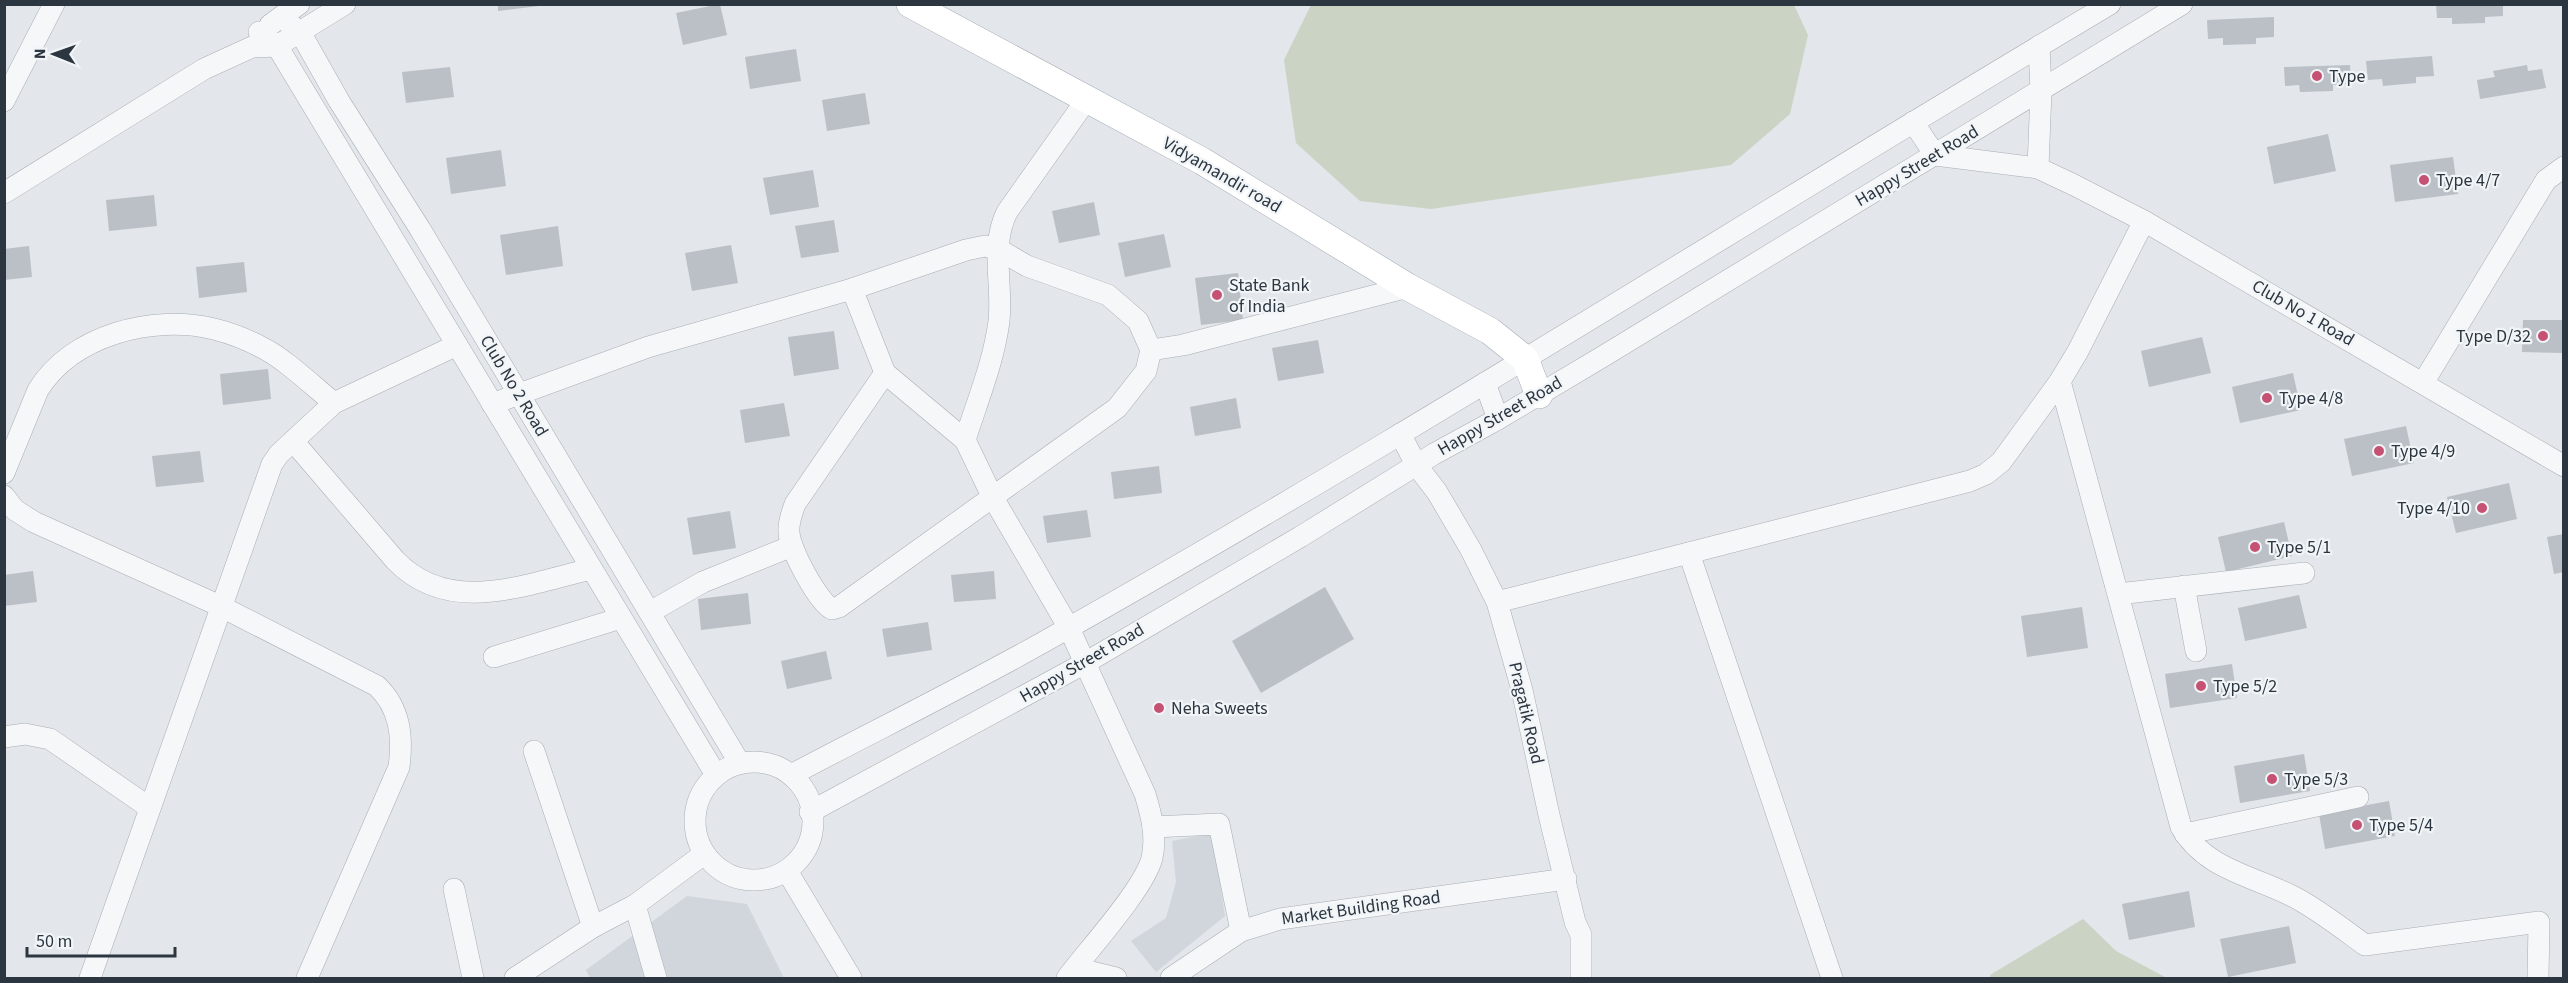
<svg xmlns="http://www.w3.org/2000/svg" width="2568" height="983" font-family="'Source Sans 3',sans-serif">
	<style>
		.built { fill: #d1d6dc }
		.green { fill: #cad3c4 }
		.building { fill: #bac0c6 }
		.lines { fill: none; stroke-linecap: round; stroke-linejoin: round }
		.minor-casing { stroke: #a8aeb4; stroke-width: 22 }
		.major-casing { stroke: #a3acb5; stroke-width: 28 }
		.minor { stroke: #f5f7f8; stroke-width: 21 }
		.major { stroke: #fff; stroke-width: 27 }
		.poi-dot { fill: #c55173; stroke: #f2f5f7; stroke-width: 2 }
		.labels { text-anchor: middle; dominant-baseline: central; stroke-width: 4.5; stroke-linejoin: round; paint-order: stroke }
		.poi-label { font-size: 18px; fill: #2c3641; stroke: #f2f5f7; text-anchor: start }
		.street-label { font-size: 18px; fill: #2c3641; stroke: #f2f5f7 }
	</style>
	<rect width="100%" height="100%" fill="#e3e6ea"/>
	<!-- built -->
	<g class="built">
		<path d="M 1212,833 L 1225,916 L 1156,972 L 1131,941 L 1166,918 L 1176,882 L 1172,841 Z"/>
		<path d="M 687,896 L 747,904 L 784,978 L 590,978 L 586,970 Z"/>
	</g>
	<!-- green -->
	<g class="green">
		<path d="M 1311,5 L 1794,5 L 1808,35 L 1790,114 L 1731,165 L 1431,209 L 1360,201 L 1296,143 L 1284,60 Z"/>
		<path d="M 2083,919 L 2116,951 L 2167,978 L 1990,978 L 1990,975 Z"/>
	</g>
	<!-- building -->
	<g class="building">
		<path d="M 498,4 L 539,4 L 539,6 L 498,11 Z"/>
		<path d="M 720,4 L 727,35 L 683,45 L 676,13 Z"/>
		<path d="M 2436,4 L 2503,4 L 2503,16 L 2485,17 L 2485,23 L 2452,24 L 2452,18 L 2437,18 Z"/>
		<path d="M 2274,17 L 2274,37 L 2256,38 L 2256,44 L 2223,45 L 2223,38 L 2208,39 L 2207,20 Z"/>
		<path d="M 796,49 L 801,81 L 750,89 L 745,57 Z"/>
		<path d="M 2432,56 L 2434,76 L 2416,77 L 2416,83 L 2383,86 L 2382,79 L 2368,80 L 2366,61 Z"/>
		<path d="M 2350,65 L 2351,84 L 2333,85 L 2333,91 L 2300,92 L 2299,85 L 2285,86 L 2284,67 Z"/>
		<path d="M 2527,65 L 2528,71 L 2542,69 L 2546,88 L 2480,99 L 2477,80 L 2495,77 L 2493,71 Z"/>
		<path d="M 450,67 L 454,97 L 406,103 L 402,72 Z"/>
		<path d="M 865,93 L 870,124 L 827,131 L 822,100 Z"/>
		<path d="M 2328,134 L 2336,171 L 2274,184 L 2267,147 Z"/>
		<path d="M 501,150 L 506,186 L 451,194 L 446,158 Z"/>
		<path d="M 2453,157 L 2458,194 L 2395,202 L 2390,165 Z"/>
		<path d="M 813,170 L 819,207 L 770,215 L 763,178 Z"/>
		<path d="M 154,195 L 157,226 L 109,231 L 106,200 Z"/>
		<path d="M 1094,202 L 1100,235 L 1059,243 L 1052,211 Z"/>
		<path d="M 834,220 L 839,252 L 801,258 L 795,226 Z"/>
		<path d="M 558,226 L 563,266 L 506,275 L 500,235 Z"/>
		<path d="M 1164,234 L 1171,267 L 1125,277 L 1118,243 Z"/>
		<path d="M 731,245 L 738,283 L 692,291 L 685,253 Z"/>
		<path d="M 29,246 L 32,277 L 4,280 L 4,249 Z"/>
		<path d="M 244,262 L 247,292 L 199,298 L 196,267 Z"/>
		<path d="M 1238,273 L 1243,320 L 1201,325 L 1195,278 Z"/>
		<path d="M 2523,320 L 2564,320 L 2564,353 L 2522,352 Z"/>
		<path d="M 834,331 L 839,369 L 794,376 L 788,337 Z"/>
		<path d="M 2202,337 L 2211,373 L 2149,387 L 2141,351 Z"/>
		<path d="M 1318,340 L 1324,373 L 1278,381 L 1272,348 Z"/>
		<path d="M 268,369 L 271,399 L 223,405 L 220,374 Z"/>
		<path d="M 2293,373 L 2301,410 L 2240,423 L 2232,387 Z"/>
		<path d="M 1236,398 L 1241,428 L 1195,436 L 1190,407 Z"/>
		<path d="M 784,403 L 790,436 L 745,443 L 740,410 Z"/>
		<path d="M 2406,426 L 2414,463 L 2352,476 L 2344,439 Z"/>
		<path d="M 200,451 L 204,482 L 156,487 L 152,456 Z"/>
		<path d="M 1159,466 L 1162,493 L 1114,499 L 1111,472 Z"/>
		<path d="M 2509,483 L 2517,519 L 2456,533 L 2447,497 Z"/>
		<path d="M 1087,510 L 1091,537 L 1047,543 L 1043,516 Z"/>
		<path d="M 730,511 L 736,548 L 693,555 L 687,518 Z"/>
		<path d="M 2284,522 L 2292,556 L 2226,572 L 2218,537 Z"/>
		<path d="M 2564,534 L 2564,572 L 2554,574 L 2547,537 Z"/>
		<path d="M 33,571 L 37,602 L 4,606 L 4,575 Z"/>
		<path d="M 994,571 L 996,599 L 954,602 L 951,575 Z"/>
		<path d="M 1325,587 L 1354,639 L 1261,693 L 1232,641 Z"/>
		<path d="M 748,593 L 751,624 L 701,630 L 698,599 Z"/>
		<path d="M 2299,595 L 2307,628 L 2245,641 L 2238,608 Z"/>
		<path d="M 2082,607 L 2088,648 L 2027,657 L 2021,616 Z"/>
		<path d="M 928,622 L 932,650 L 887,657 L 882,629 Z"/>
		<path d="M 826,651 L 832,679 L 787,689 L 781,661 Z"/>
		<path d="M 2232,664 L 2237,698 L 2170,708 L 2165,674 Z"/>
		<path d="M 2304,754 L 2310,791 L 2240,803 L 2234,766 Z"/>
		<path d="M 2389,801 L 2395,836 L 2325,849 L 2319,814 Z"/>
		<path d="M 2189,891 L 2195,927 L 2129,940 L 2122,904 Z"/>
		<path d="M 2289,926 L 2296,963 L 2228,977 L 2220,939 Z"/>
	</g>
	<g class="lines">
		<defs>
			<g id="minor">
				<path d="M 281,17 L 300,32 L 339,101 L 420,229 L 739,762"/>
				<path d="M 270,25 L 299,4"/>
				<path d="M 259,32 L 277,46 L 716,775"/>
				<path d="M 4,101 L 54,4"/>
				<path d="M 1913,122 L 1935,155 L 2038,168 L 2074,185 L 2144,221 L 2564,466"/>
				<path d="M 2038,168 L 2041,91 L 2039,46"/>
				<path d="M 4,193 L 204,69 L 252,47 L 277,46 L 345,4"/>
				<path d="M 852,289 L 885,373 L 965,440 L 992,496 L 1069,628 L 1145,794 C 1151,814 1157,836 1152,858 C 1144,889 1088,950 1067,978"/>
				<path d="M 1151,350 L 1183,345 L 1408,287"/>
				<path d="M 2060,381 L 2181,827 C 2205,870 2255,876 2296,898 C 2320,911 2343,929 2365,945 L 2539,922 L 2538,978"/>
				<path d="M 1485,383 L 1498,419"/>
				<path d="M 2423,383 L 2546,180 L 2564,167"/>
				<path d="M 492,404 L 648,347 L 852,289 L 966,250 L 985,246 L 998,249 L 1027,266 L 1108,295 L 1138,321 L 1151,350 L 1146,371 L 1117,408 L 839,607 L 832,609 C 818,602 789,548 789,532 C 788,522 792,513 795,504 L 885,373"/>
				<path d="M 1400,434 L 1417,466 L 1437,492 L 1471,550 L 1497,602 L 1522,690 L 1549,815 L 1575,922 L 1581,935 L 1581,978"/>
				<path d="M 965,440 C 977,402 994,361 999,321 C 1003,285 990,246 1007,212 L 1087,99"/>
				<path d="M 293,441 L 395,560 C 449,617 526,584 591,569"/>
				<path d="M 4,473 L 38,390 C 72,335 153,314 214,329 C 230,333 246,339 261,347 C 284,358 313,386 334,403"/>
				<path d="M 4,496 L 15,510 L 34,522 L 220,606 L 377,686 C 400,708 403,736 399,767 L 307,978"/>
				<path d="M 1689,553 L 1832,978"/>
				<path d="M 2184,586 L 2196,651"/>
				<path d="M 2118,594 L 2304,573"/>
				<path d="M 1497,602 L 1970,481 L 1986,474 L 2001,462 L 2060,381 L 2078,351 L 2144,221"/>
				<path d="M 650,612 L 703,582 L 792,546"/>
				<path d="M 494,657 L 621,618"/>
				<path d="M 4,737 L 25,734 L 50,739 L 150,808"/>
				<path d="M 534,751 L 593,927"/>
				<circle cx="754" cy="821" r="59"/>
				<path d="M 791,775 C 880,728 970,684 1056,635 C 1413,434 1758,213 2110,4"/>
				<path d="M 810,812 L 1085,663 L 1300,537 L 1434,454 L 1498,419 L 1602,357 L 2182,4"/>
				<path d="M 1153,827 L 1219,824 L 1241,931"/>
				<path d="M 2185,834 L 2358,797"/>
				<path d="M 787,871 L 851,978"/>
				<path d="M 454,889 L 473,978"/>
				<path d="M 635,905 L 656,978"/>
				<path d="M 1075,968 L 1116,978"/>
				<path d="M 90,978 L 272,464 L 279,454 L 334,403 L 457,345"/>
				<path d="M 515,978 L 593,927 L 635,905 L 704,854"/>
				<path d="M 1171,978 L 1241,931 L 1280,919 L 1566,879"/>
			</g>
			<path id="major" d="M 910,4 L 1202,161 L 1408,287 L 1490,331 L 1525,359 L 1539,395"/>
		</defs>
		<!-- minor casing -->
		<use href="#minor" class="minor-casing"/>
		<!-- major casing -->
		<use href="#major" class="major-casing"/>
		<!-- minor -->
		<use href="#minor" class="minor"/>
		<!-- major -->
		<use href="#major" class="major"/>
	</g>
	<!-- markers -->
	<g class="poi-dot">
		<circle cx="2317" cy="76" r="6"/>
		<circle cx="2424" cy="180" r="6"/>
		<circle cx="1217" cy="295" r="6"/>
		<circle cx="2543" cy="336" r="6"/>
		<circle cx="2267" cy="398" r="6"/>
		<circle cx="2379" cy="451" r="6"/>
		<circle cx="2482" cy="508" r="6"/>
		<circle cx="2255" cy="547" r="6"/>
		<circle cx="2201" cy="686" r="6"/>
		<circle cx="1159" cy="708" r="6"/>
		<circle cx="2272" cy="779" r="6"/>
		<circle cx="2357" cy="825" r="6"/>
	</g>
	<g class="labels">
		<!-- poi labels -->
		<g class="poi-label">
			<text x="2329" y="76">Type</text>
			<text x="2436" y="180">Type 4/7</text>
			<text x="1229" y="285">State Bank<tspan x="1229" dy="21">of India</tspan></text>
			<text x="2531" y="336" text-anchor="end">Type D/32</text>
			<text x="2279" y="398">Type 4/8</text>
			<text x="2391" y="451">Type 4/9</text>
			<text x="2470" y="508" text-anchor="end">Type 4/10</text>
			<text x="2267" y="547">Type 5/1</text>
			<text x="2213" y="686">Type 5/2</text>
			<text x="1171" y="708">Neha Sweets</text>
			<text x="2284" y="779">Type 5/3</text>
			<text x="2369" y="825">Type 5/4</text>
		</g>
		<!-- street labels -->
		<g class="street-label">
			<text transform="translate(1917 166) rotate(-31)">Happy Street Road</text>
			<text transform="translate(1222 175) rotate(30)">Vidyamandir road</text>
			<text transform="translate(2303 313) rotate(30)">Club No 1 Road</text>
			<text transform="translate(514 386) rotate(59)">Club No 2 Road</text>
			<text transform="translate(1500 416) rotate(-30)">Happy Street Road</text>
			<text transform="translate(1082 663) rotate(-30)">Happy Street Road</text>
			<text transform="translate(1526 713) rotate(77)">Pragatik Road</text>
			<text transform="translate(1361 908) rotate(-8)">Market Building Road</text>
		</g>
	</g>
	<!-- border -->
	<rect width="2568" height="983" fill="none" stroke="#2c3641" stroke-width="12"/>
	<!-- north arrow -->
	<g transform="translate(54 54) rotate(271)" stroke="#f2f5f7" stroke-width="4.5" paint-order="stroke">
	<path d="M0-4.5L10 22L0 15L-10 22Z" fill="#2c3641"/>
	<text y="-9" font-size="16" font-weight="bold" text-anchor="middle" fill="#2c3641">N</text>
	</g>
	<!-- scale -->
	<path d="M27 947v9h148v-9" fill="none" stroke="#2c3641" stroke-width="3"/>
	<text x="36" y="947" font-size="18" fill="#2c3641" stroke="#f2f5f7" stroke-width="4.5" paint-order="stroke">50 m</text>
</svg>
